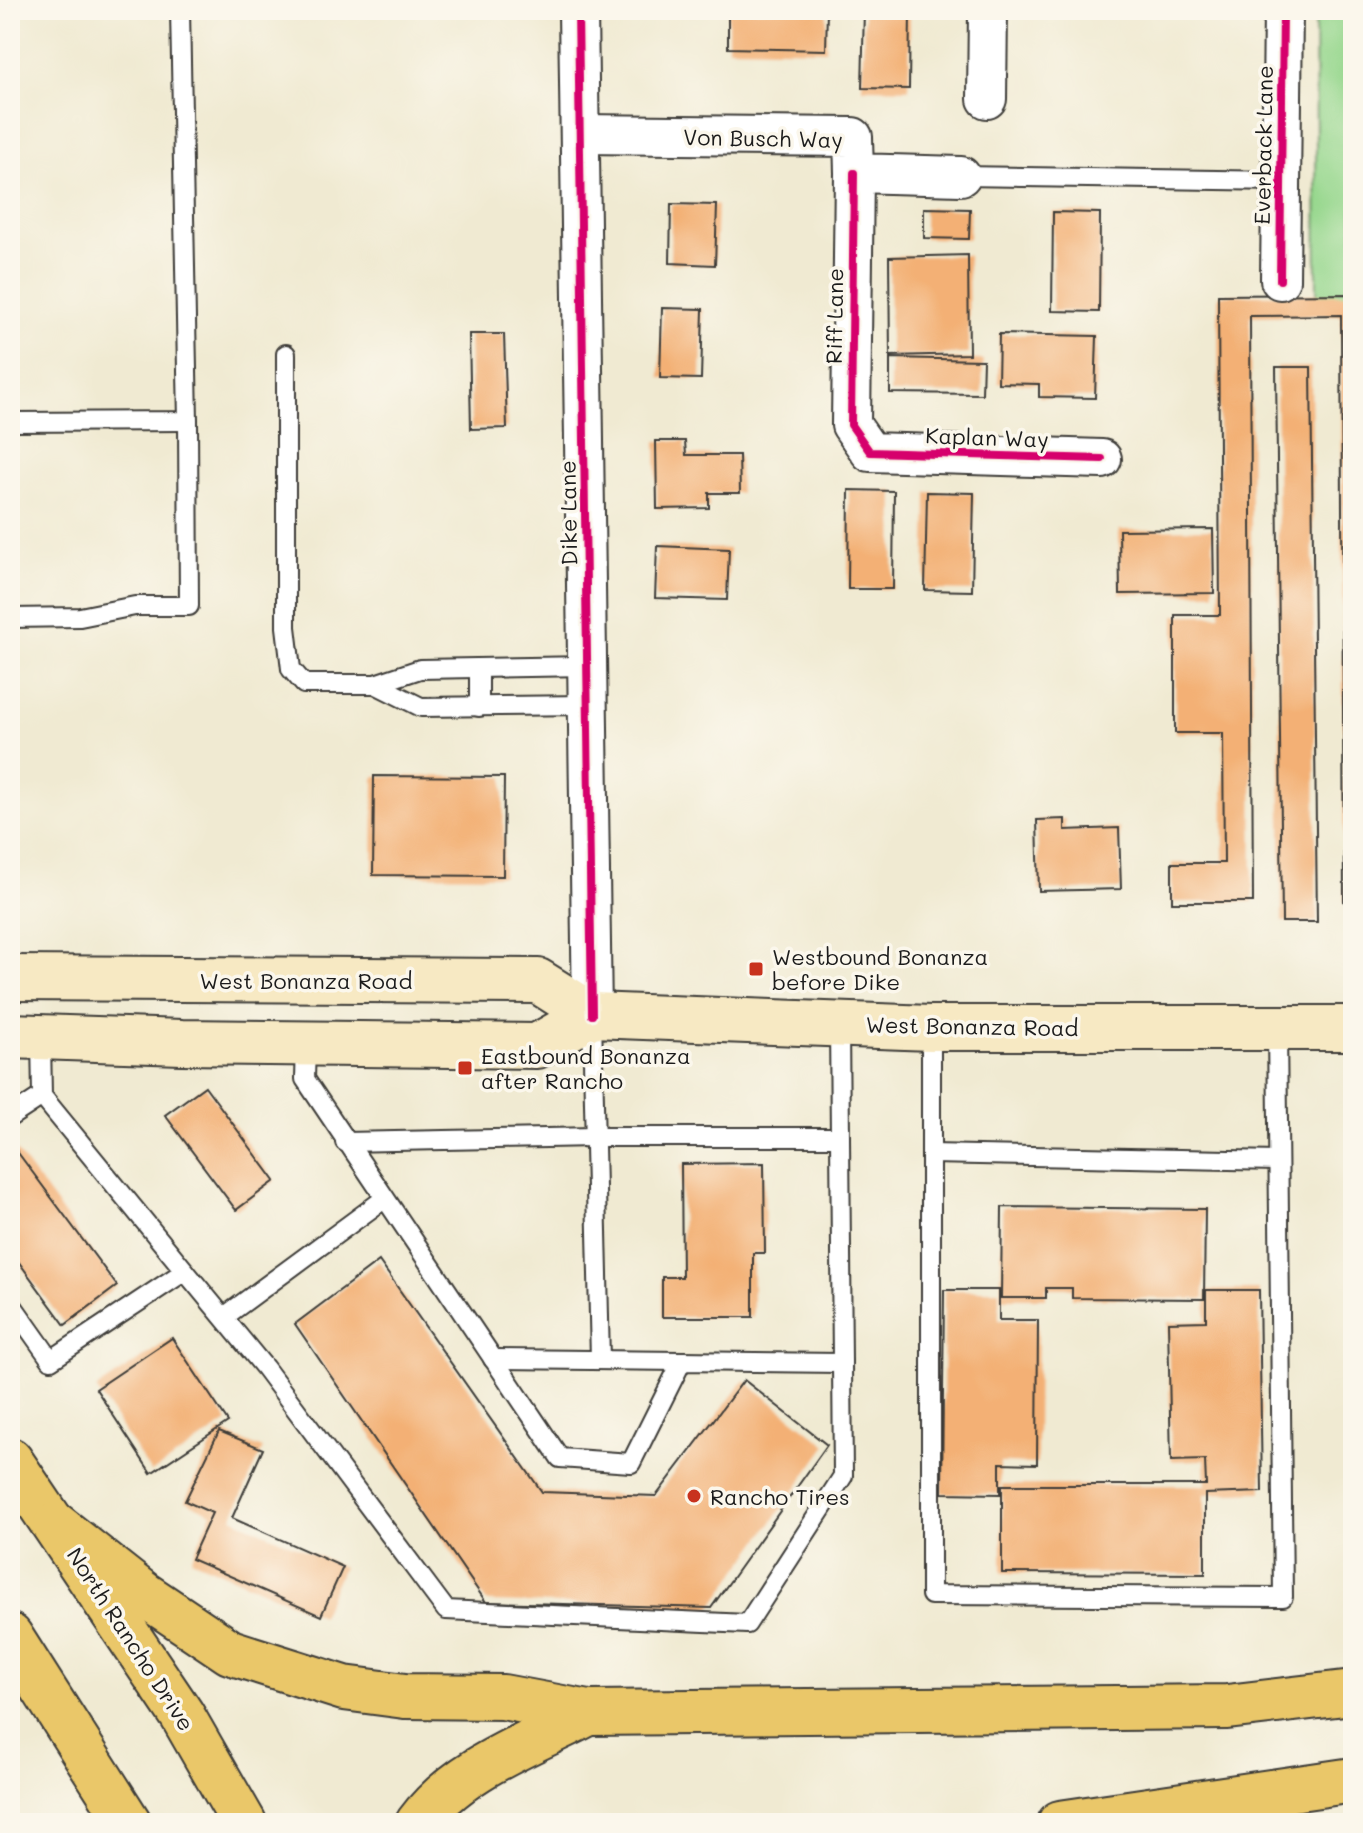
<svg xmlns="http://www.w3.org/2000/svg" width="1363" height="1833" font-family="Mali,sans-serif">
	<style>
		.green { fill: #96d78d; stroke: #597a54; stroke-width: 2 }
		.building { fill: #f3b075 }
		.lines { fill: none; stroke-linecap: round; stroke-linejoin: round }
		.lane-casing { stroke: #3c3b37; stroke-width: 22 }
		.street-casing { stroke: #3c3b37; stroke-width: 42 }
		.secondary-casing { stroke: #3c3b37; stroke-width: 48 }
		.primary-casing { stroke: #3c3b37; stroke-width: 48 }
		.highway-casing { stroke: #3c3b37; stroke-width: 48 }
		.lane { stroke: #fff; stroke-width: 18 }
		.street { stroke: #fff; stroke-width: 38 }
		.secondary { stroke: #f7e9c3; stroke-width: 44 }
		.primary { stroke: #eac769; stroke-width: 44 }
		.highway { stroke: #eac769; stroke-width: 44 }
		.cycleway-casing { stroke: #fbf7ec; stroke-width: 13 }
		.cycleway { stroke: #d6006c; stroke-width: 8 }
		.poi-dot { fill: #c8321e; stroke: #fbf7ec; stroke-width: 3 }
		.labels { text-anchor: middle; dominant-baseline: central; stroke-width: 7; stroke-linejoin: round; paint-order: stroke }
		.street-label { font-size: 22px; fill: #1c1c1c; stroke: #fbf7ec }
		.poi-label { font-size: 22px; fill: #1c1c1c; stroke: #fbf7ec; text-anchor: start }
	</style>
	<rect width="100%" height="100%" fill="#fbf7ec"/>
	<filter id="ink" filterUnits="userSpaceOnUse"><feTurbulence type="fractalNoise" baseFrequency=".0125" numOctaves="2"/><feDisplacementMap in="SourceGraphic" scale="16" xChannelSelector="R" yChannelSelector="G"/><feConvolveMatrix kernelMatrix="1 2 1 2 8 2 1 2 1" color-interpolation-filters="sRGB"/></filter>
	<filter id="wash" filterUnits="userSpaceOnUse"><feTurbulence type="fractalNoise" baseFrequency=".006" numOctaves="4" result="noise"/><feDisplacementMap in="SourceGraphic" scale="32" xChannelSelector="R" yChannelSelector="G"/><feGaussianBlur stdDeviation="1.8" result="paint"/><feColorMatrix in="noise" values="0 0 0 0 0 0 0 0 0 0 0 0 0 0 0 0 0 1.4 0 .05"/><feComposite in="paint" operator="in"/></filter>
	<g filter="url(#wash)">
		<rect width="100%" height="100%" fill="#f0ead2"/>
		<!-- green -->
		<path class="green" d="M 1315,10 L 1353,10 L 1353,297 L 1317,296 Z"/>
		<g id="blocks">
			<!-- building -->
			<g class="building">
				<path d="M 728,10 L 827,10 L 826,50 L 728,48 Z"/>
				<path d="M 864,10 L 910,10 L 909,89 L 862,88 Z"/>
				<path d="M 671,204 L 717,205 L 715,265 L 670,263 Z"/>
				<path d="M 924,208 L 970,209 L 969,239 L 924,238 Z"/>
				<path d="M 1053,212 L 1100,213 L 1099,312 L 1052,311 Z"/>
				<path d="M 968,255 L 969,354 L 890,356 L 889,257 Z"/>
				<path d="M 1353,294 L 1353,901 L 1344,902 L 1341,315 L 1250,316 L 1253,902 L 1172,902 L 1172,863 L 1224,863 L 1223,733 L 1175,733 L 1175,615 L 1220,615 L 1218,295 Z"/>
				<path d="M 662,308 L 703,309 L 701,379 L 660,378 Z"/>
				<path d="M 469,334 L 504,334 L 507,428 L 471,429 Z"/>
				<path d="M 999,334 L 1097,336 L 1095,398 L 1039,397 L 1039,384 L 998,383 Z"/>
				<path d="M 890,358 L 983,360 L 982,394 L 890,393 Z"/>
				<path d="M 1276,367 L 1311,367 L 1317,922 L 1282,922 Z"/>
				<path d="M 656,441 L 685,441 L 686,455 L 739,455 L 740,493 L 709,493 L 709,508 L 657,509 Z"/>
				<path d="M 849,490 L 894,491 L 893,589 L 848,589 Z"/>
				<path d="M 927,492 L 974,493 L 972,591 L 925,590 Z"/>
				<path d="M 1213,529 L 1214,593 L 1120,594 L 1119,530 Z"/>
				<path d="M 657,546 L 729,549 L 727,600 L 655,598 Z"/>
				<path d="M 374,776 L 504,777 L 503,876 L 373,875 Z"/>
				<path d="M 1065,819 L 1065,830 L 1119,828 L 1121,889 L 1039,891 L 1037,820 Z"/>
				<path d="M 205,1086 L 275,1181 L 236,1210 L 165,1115 Z"/>
				<path d="M 10,1142 L 117,1286 L 65,1325 L 10,1250 Z"/>
				<path d="M 764,1163 L 765,1253 L 753,1253 L 753,1317 L 662,1317 L 662,1277 L 682,1277 L 681,1164 Z"/>
				<path d="M 1002,1207 L 1205,1209 L 1204,1299 L 1072,1298 L 1072,1288 L 1046,1288 L 1046,1298 L 1001,1298 Z"/>
				<path d="M 379,1261 L 542,1492 L 656,1496 L 744,1380 L 827,1445 L 711,1608 L 486,1602 L 295,1324 Z"/>
				<path d="M 944,1290 L 999,1290 L 999,1320 L 1038,1320 L 1037,1464 L 1000,1463 L 1000,1494 L 942,1493 Z"/>
				<path d="M 1206,1290 L 1259,1290 L 1262,1492 L 1205,1494 L 1205,1574 L 1002,1573 L 1002,1485 L 1206,1485 L 1205,1460 L 1171,1461 L 1168,1322 L 1206,1321 Z"/>
				<path d="M 172,1338 L 228,1422 L 151,1473 L 96,1389 Z"/>
				<path d="M 219,1431 L 263,1449 L 232,1518 L 343,1567 L 321,1616 L 191,1559 L 212,1513 L 185,1501 Z"/>
			</g>
		</g>
	</g>
	<g filter="url(#ink)">
		<use href="#blocks" fill-opacity="0" stroke="#3c3b37" stroke-width="2"/>
		<g class="lines">
			<defs>
				<g id="lane">
					<path d="M 961,176 L 1281,181"/>
					<path d="M 286,354 L 286,627 L 291,669 L 304,684 L 375,684 L 420,669 L 589,666"/>
					<path d="M 10,422 L 188,421 L 180,10"/>
					<path d="M 10,618 L 80,617 L 135,606 L 189,606 L 188,421"/>
					<path d="M 479,668 L 479,707"/>
					<path d="M 375,684 L 421,707 L 588,705"/>
					<path d="M 592,1017 L 600,1360"/>
					<path d="M 931,1028 L 931,1595 L 1283,1597 L 1277,1028"/>
					<path d="M 306,1044 L 305,1079 L 560,1458 L 631,1463 L 682,1361 L 842,1363"/>
					<path d="M 10,1117 L 42,1096"/>
					<path d="M 345,1142 L 594,1137 L 840,1137"/>
					<path d="M 931,1154 L 1278,1161"/>
					<path d="M 185,1271 L 265,1368 L 446,1610 L 747,1624 L 843,1476 L 839,1025"/>
					<path d="M 10,1302 L 51,1360 L 185,1271 L 42,1096 L 41,1038"/>
					<path d="M 224,1317 L 384,1199"/>
					<path d="M 493,1359 L 682,1361"/>
				</g>
				<g id="street">
					<path d="M 578,10 L 592,1015"/>
					<path d="M 987,99 L 988,10"/>
					<path d="M 580,134 L 853,137 L 854,173 L 961,176"/>
					<path d="M 854,173 L 851,425 L 870,452 L 1102,459"/>
					<path d="M 1280,280 L 1283,10"/>
				</g>
				<g id="secondary">
					<path d="M 10,978 L 538,981 L 592,1015 L 931,1028 L 1353,1028"/>
					<path d="M 10,1036 L 182,1042 L 537,1046 L 592,1015"/>
				</g>
				<g id="primary">
					<path d="M 10,1460 L 182,1715 L 244,1823"/>
					<path d="M 10,1636 L 129,1823"/>
				</g>
				<g id="highway">
					<path d="M 56,1525 L 145,1595 L 230,1652 L 344,1688 L 405,1696 L 503,1697 L 589,1713 L 1227,1707 L 1353,1692"/>
					<path d="M 418,1823 C 458,1768 531,1743 589,1713"/>
					<path d="M 1060,1823 L 1353,1780"/>
				</g>
			</defs>
			<!-- lane casing -->
			<use href="#lane" class="lane-casing"/>
			<!-- street casing -->
			<use href="#street" class="street-casing"/>
			<!-- secondary casing -->
			<use href="#secondary" class="secondary-casing"/>
			<!-- primary casing -->
			<use href="#primary" class="primary-casing"/>
			<!-- highway casing -->
			<use href="#highway" class="highway-casing"/>
			<!-- lane -->
			<use href="#lane" class="lane"/>
			<!-- street -->
			<use href="#street" class="street"/>
			<!-- secondary -->
			<use href="#secondary" class="secondary"/>
			<!-- primary -->
			<use href="#primary" class="primary"/>
			<!-- highway -->
			<use href="#highway" class="highway"/>
			<defs>
				<g id="cycleway">
					<path d="M 578,10 L 592,1015"/>
					<path d="M 854,173 L 851,425 L 870,452 L 1102,459"/>
					<path d="M 1280,280 L 1283,10"/>
				</g>
			</defs>
			<!-- cycleway casing -->
			<use href="#cycleway" class="cycleway-casing"/>
			<!-- cycleway -->
			<use href="#cycleway" class="cycleway"/>
		</g>
	</g>
	<!-- markers -->
	<g class="poi-dot">
		<rect x="748" y="961" width="16" height="16" rx="4"/>
		<rect x="457" y="1060" width="16" height="16" rx="4"/>
		<circle cx="694" cy="1496" r="8"/>
	</g>
	<g class="labels">
		<!-- street labels -->
		<g class="street-label">
			<text transform="translate(763 138) rotate(1)">Von Busch Way</text>
			<text transform="translate(1263 145) rotate(-89)">Everback Lane</text>
			<text transform="translate(834 316) rotate(-89)">Riff Lane</text>
			<text transform="translate(987 437) rotate(2)">Kaplan Way</text>
			<text transform="translate(568 513) rotate(-91)">Dike Lane</text>
			<text x="306" y="980">West Bonanza Road</text>
			<text transform="translate(972 1026) rotate(1)">West Bonanza Road</text>
			<text transform="translate(131 1639) rotate(57)">North Rancho Drive</text>
		</g>
		<!-- poi labels -->
		<g class="poi-label">
			<text x="772" y="956">Westbound Bonanza<tspan x="772" dy="25">before Dike</tspan></text>
			<text x="481" y="1055">Eastbound Bonanza<tspan x="481" dy="25">after Rancho</tspan></text>
			<text x="710" y="1496">Rancho Tires</text>
		</g>
	</g>
	<!-- margin -->
	<rect width="1363" height="1833" fill="none" stroke="#fbf7ec" stroke-width="40"/>
</svg>
